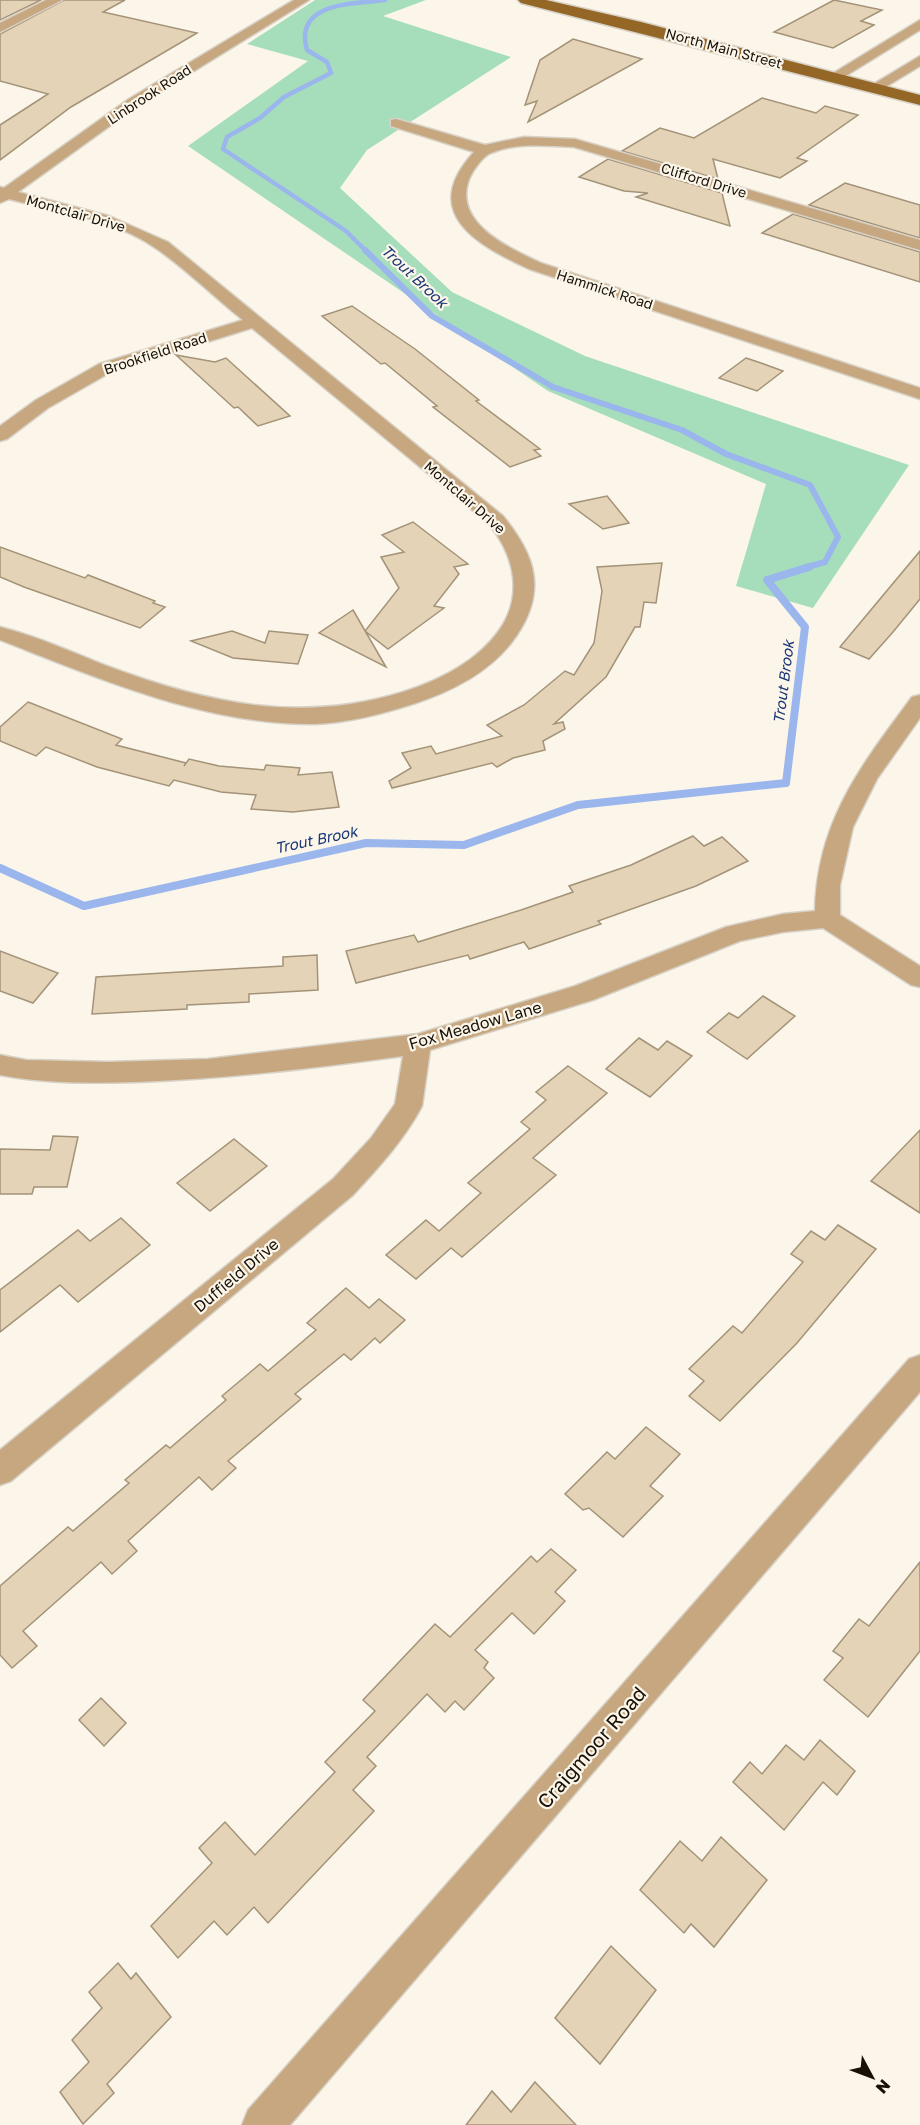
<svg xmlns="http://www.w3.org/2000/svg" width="920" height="2125" font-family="'Golos Text',sans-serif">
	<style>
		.green { fill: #a6debb }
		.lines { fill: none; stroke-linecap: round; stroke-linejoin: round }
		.stream-far2 { stroke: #9ab6ec; stroke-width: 4.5 }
		.stream-far1 { stroke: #9ab6ec; stroke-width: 6 }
		.stream { stroke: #9ab6ec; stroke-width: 8 }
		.building { fill: #e4d3b6; stroke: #a39378; stroke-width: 1.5 }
		.minor-casing { stroke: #d7d1c6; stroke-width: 3 }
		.primary-casing { stroke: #d7d1c6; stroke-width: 3 }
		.minor { fill: #c7a780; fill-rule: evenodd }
		.primary { fill: #946727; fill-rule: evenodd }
		.labels { text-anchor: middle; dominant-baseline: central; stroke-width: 4.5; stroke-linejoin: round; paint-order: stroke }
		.far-street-label { font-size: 14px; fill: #171107; stroke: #fcf6ea }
		.far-water-label { font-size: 15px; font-style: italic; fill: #1a3675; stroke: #fcf6ea }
		.street-label { font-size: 16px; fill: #171107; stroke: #fcf6ea }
		.near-street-label { font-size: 20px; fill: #171107; stroke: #fcf6ea }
	</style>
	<rect width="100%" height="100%" fill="#fcf6ea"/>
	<!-- green -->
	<path class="green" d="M 315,0 L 426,0 L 383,16 L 511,57 L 367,150 L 340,188 L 452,292 L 585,356 L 909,465 L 813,608 L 736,586 L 766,484 L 548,391 L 188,146 L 308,61 L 247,44 Z"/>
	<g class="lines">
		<!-- stream-far2 -->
		<path class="stream-far2" d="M 366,251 L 346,231 L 223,149 L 227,137 L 260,118 L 284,97 L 331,73 L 327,62 L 307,50 C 293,2 353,4 385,0"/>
		<!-- stream-far1 -->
		<path class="stream-far1" d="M 365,250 L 432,316 L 553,387 L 682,430 L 726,454 L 810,485 L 838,537 L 825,562 L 804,568"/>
		<!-- stream -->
		<path class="stream" d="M 0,868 L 84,906 L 366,843 L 464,845 L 578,805 L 786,783 L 805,627 L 767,580 L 809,567"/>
	</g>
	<!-- building -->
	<g class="building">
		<path d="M 0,0 L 41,0 L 0,20 Z"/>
		<path d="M 64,0 L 125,0 L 103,12 L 197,33 L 71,107 L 0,160 L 0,125 L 48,94 L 0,81 L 0,34 Z"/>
		<path d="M 834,0 L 882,10 L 861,21 L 874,25 L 833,48 L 774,32 Z"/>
		<path d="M 573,39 L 642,59 L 528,122 L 537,101 L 525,105 L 540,60 Z"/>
		<path d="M 762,98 L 816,113 L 825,106 L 858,115 L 797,158 L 807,161 L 780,178 L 713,159 L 718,179 L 622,151 L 660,128 L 694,138 Z"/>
		<path d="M 608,159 L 722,193 L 730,226 L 636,197 L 648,193 L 624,191 L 579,177 Z"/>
		<path d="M 845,183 L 920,205 L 920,238 L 809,205 Z"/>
		<path d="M 793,214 L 920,252 L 920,282 L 762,233 Z"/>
		<path d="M 352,306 L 415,349 L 479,400 L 476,401 L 540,449 L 534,450 L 541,456 L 510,467 L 433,407 L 437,406 L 385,363 L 381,364 L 322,316 Z"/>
		<path d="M 176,355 L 215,362 L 226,358 L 290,416 L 258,426 L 238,407 L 234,408 Z"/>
		<path d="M 746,358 L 761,363 L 783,371 L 757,391 L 719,378 Z"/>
		<path d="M 607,496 L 629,523 L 603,529 L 569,504 Z"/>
		<path d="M 413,522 L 468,564 L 454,567 L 459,574 L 434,606 L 444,608 L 388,649 L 365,631 L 399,588 L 381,557 L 404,552 L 382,535 Z"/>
		<path d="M 0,547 L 85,578 L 88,575 L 155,601 L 153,603 L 165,607 L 140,628 L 24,587 L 0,577 Z"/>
		<path d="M 920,551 L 920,599 L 893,632 L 869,659 L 840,647 Z"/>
		<path d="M 662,563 L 656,603 L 644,602 L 640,627 L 635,627 L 606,677 L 554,724 L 563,722 L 565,729 L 543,741 L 545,750 L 513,758 L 497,767 L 492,763 L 392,788 L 389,781 L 411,768 L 402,753 L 431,746 L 436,754 L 502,736 L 487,725 L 524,705 L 565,671 L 574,675 L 594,643 L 602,591 L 597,567 Z"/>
		<path d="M 353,610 L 386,667 L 319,633 Z"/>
		<path d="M 232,631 L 265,643 L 269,631 L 308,635 L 298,664 L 233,658 L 191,641 Z"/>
		<path d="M 28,702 L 122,739 L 116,745 L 186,763 L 184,766 L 189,759 L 219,766 L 264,770 L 266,765 L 300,768 L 298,775 L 332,772 L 339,807 L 293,812 L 251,809 L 256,795 L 221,792 L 174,780 L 169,786 L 97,767 L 46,747 L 36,756 L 0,741 L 0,727 Z"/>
		<path d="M 693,836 L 704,846 L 722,837 L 748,861 L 696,886 L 598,921 L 601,924 L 529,949 L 524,942 L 470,959 L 468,955 L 356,983 L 346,951 L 414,935 L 418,942 L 521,910 L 573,892 L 569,886 L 631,865 Z"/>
		<path d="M 0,951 L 58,973 L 33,1003 L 0,991 Z"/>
		<path d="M 317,955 L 318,990 L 249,994 L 249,1002 L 187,1005 L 187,1009 L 92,1014 L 96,977 L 283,966 L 283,957 Z"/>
		<path d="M 763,996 L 795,1016 L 747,1059 L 707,1032 L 729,1013 L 738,1018 Z"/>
		<path d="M 639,1038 L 658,1050 L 667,1041 L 692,1056 L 650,1097 L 606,1069 Z"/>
		<path d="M 568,1066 L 607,1093 L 533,1158 L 556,1175 L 462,1257 L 451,1248 L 416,1279 L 386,1255 L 426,1220 L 439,1231 L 481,1193 L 468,1183 L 530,1129 L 521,1122 L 546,1100 L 536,1092 Z"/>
		<path d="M 920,1130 L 920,1213 L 871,1181 Z"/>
		<path d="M 53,1136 L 78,1137 L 67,1187 L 34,1187 L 32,1194 L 0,1194 L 0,1149 L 50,1150 Z"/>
		<path d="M 234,1139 L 267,1166 L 210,1211 L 177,1183 Z"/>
		<path d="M 121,1218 L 150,1245 L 78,1302 L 60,1285 L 0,1332 L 0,1290 L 78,1230 L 90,1241 Z"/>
		<path d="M 838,1225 L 876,1249 L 797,1343 L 720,1421 L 689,1396 L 704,1381 L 689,1369 L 733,1326 L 742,1333 L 803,1262 L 791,1254 L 811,1231 L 825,1240 Z"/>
		<path d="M 346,1288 L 369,1308 L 379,1299 L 405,1320 L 380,1343 L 375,1338 L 351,1360 L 344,1354 L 295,1394 L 301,1399 L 228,1461 L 236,1468 L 212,1490 L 199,1477 L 128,1541 L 137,1551 L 112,1574 L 101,1562 L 23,1631 L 37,1646 L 12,1668 L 0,1655 L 0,1586 L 68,1527 L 73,1531 L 129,1483 L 125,1480 L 166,1445 L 170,1448 L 226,1400 L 222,1396 L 260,1364 L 268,1371 L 316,1330 L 307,1323 Z"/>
		<path d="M 646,1427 L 680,1454 L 650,1486 L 663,1496 L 623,1537 L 589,1508 L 583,1510 L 565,1494 L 607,1452 L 615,1459 Z"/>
		<path d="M 551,1549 L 576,1570 L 555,1592 L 565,1601 L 534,1634 L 512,1613 L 475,1650 L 488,1662 L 484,1668 L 494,1678 L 464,1710 L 455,1701 L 445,1712 L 427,1694 L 367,1757 L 376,1766 L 353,1790 L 374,1811 L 268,1923 L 254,1907 L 227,1935 L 214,1921 L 178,1958 L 151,1926 L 212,1863 L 199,1848 L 225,1822 L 255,1855 L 335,1772 L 325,1762 L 375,1711 L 363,1700 L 435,1624 L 450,1637 L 531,1556 L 537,1562 Z"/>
		<path d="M 920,1562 L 920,1651 L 868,1717 L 824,1680 L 843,1658 L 833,1651 L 859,1619 L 869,1626 Z"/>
		<path d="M 101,1698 L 126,1723 L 104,1746 L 79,1720 Z"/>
		<path d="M 820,1740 L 855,1771 L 837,1795 L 823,1782 L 784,1830 L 733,1782 L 750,1762 L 762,1774 L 786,1745 L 804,1760 Z"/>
		<path d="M 721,1837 L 767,1880 L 714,1947 L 691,1924 L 684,1933 L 640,1890 L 680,1841 L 702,1861 Z"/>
		<path d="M 611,1946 L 656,1990 L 600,2064 L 555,2018 Z"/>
		<path d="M 118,1963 L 131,1979 L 136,1973 L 171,2017 L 107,2084 L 114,2093 L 83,2124 L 60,2092 L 89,2062 L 72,2040 L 102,2008 L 89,1992 Z"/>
		<path d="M 535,2082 L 576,2125 L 466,2125 L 492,2091 L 511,2112 Z"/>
	</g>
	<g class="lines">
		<defs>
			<g id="minor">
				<path d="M 46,0 L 62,0 L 0,32 L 0,23 Z"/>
				<path d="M 294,0 L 309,0 L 139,105 L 18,192 L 109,216 L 168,242 L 503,516 C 535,555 547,590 517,635 C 493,671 453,691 413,704 C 381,714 348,723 315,724 C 205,725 101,679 0,640 L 0,627 C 36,636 72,652 107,666 C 206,703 300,724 403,692 C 438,681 476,662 498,632 C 524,597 515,556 489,524 L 252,328 L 111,372 L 48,408 L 7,439 L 0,441 L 0,426 L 36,400 L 99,364 L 243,320 C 214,297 187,270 157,249 C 115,219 57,212 9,199 L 0,203 L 0,187 L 4,188 L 129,99 Z"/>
				<path d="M 920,20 L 920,30 L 839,80 L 834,81 L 827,77 Z"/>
				<path d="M 920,56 L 920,66 L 879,91 L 874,92 L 867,88 Z"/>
				<path d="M 396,119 L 485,145 L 524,137 L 575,139 L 920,240 L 920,250 L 574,147 C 547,146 517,142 491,153 C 483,156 474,169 470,177 C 451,222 507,247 541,263 L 920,388 L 920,399 L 529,269 C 475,244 419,212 474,152 L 391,126 L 391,120 Z"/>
				<path d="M 920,695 L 920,718 L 877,779 L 853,827 L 840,885 L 840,915 L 920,966 L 920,987 L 911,985 L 823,928 L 783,932 L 740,941 L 593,1000 L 430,1050 L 422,1106 C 404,1140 379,1167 353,1195 L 11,1481 L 0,1485 L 0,1450 L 333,1179 L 371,1138 L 395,1104 L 403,1056 C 314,1068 227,1079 137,1082 C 92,1083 45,1084 0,1075 L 0,1055 L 26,1060 L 109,1062 L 208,1059 L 418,1034 L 575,986 L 726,927 L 783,914 L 815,911 C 817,821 861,766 912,697 Z"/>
				<path d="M 920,1355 L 920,1392 L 290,2125 L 242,2125 L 248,2110 L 909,1359 Z"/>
			</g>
			<path id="primary" d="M 518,0 L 546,0 L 641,22 L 920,95 L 920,105 L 521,3 Z"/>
		</defs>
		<!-- minor casing -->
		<use href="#minor" class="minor-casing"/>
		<!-- primary casing -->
		<use href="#primary" class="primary-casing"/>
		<!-- minor -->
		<use href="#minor" class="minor"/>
		<!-- primary -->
		<use href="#primary" class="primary"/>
	</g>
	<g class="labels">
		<!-- far-street labels -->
		<g class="far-street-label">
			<text transform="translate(724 48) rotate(15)">North Main Street</text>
			<text transform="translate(149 94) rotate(-33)">Linbrook Road</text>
			<text transform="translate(704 180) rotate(17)">Clifford Drive</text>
			<text transform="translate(76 213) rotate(16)">Montclair Drive</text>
			<text transform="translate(605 289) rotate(18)">Hammick Road</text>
			<text transform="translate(155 353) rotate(-18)">Brookfield Road</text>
			<text transform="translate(465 497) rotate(41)">Montclair Drive</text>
		</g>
		<!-- far-water labels -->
		<g class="far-water-label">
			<text transform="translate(415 276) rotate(43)">Trout Brook</text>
			<text transform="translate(783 682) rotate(-83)">Trout Brook</text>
			<text transform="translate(316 839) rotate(-12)">Trout Brook</text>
		</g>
		<!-- street labels -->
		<g class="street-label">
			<text transform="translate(475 1025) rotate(-16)">Fox Meadow Lane</text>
			<text transform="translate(236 1275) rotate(-40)">Duffield Drive</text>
		</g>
		<!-- near-street labels -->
		<g class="near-street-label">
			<text transform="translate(591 1747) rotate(-49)">Craigmoor Road</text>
		</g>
	</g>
	<!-- north arrow -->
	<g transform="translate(872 2077) rotate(131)" stroke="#fcf6ea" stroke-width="4.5" paint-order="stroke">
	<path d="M0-4.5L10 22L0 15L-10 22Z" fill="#171107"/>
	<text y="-9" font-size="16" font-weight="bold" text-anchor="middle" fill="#171107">N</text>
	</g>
</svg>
